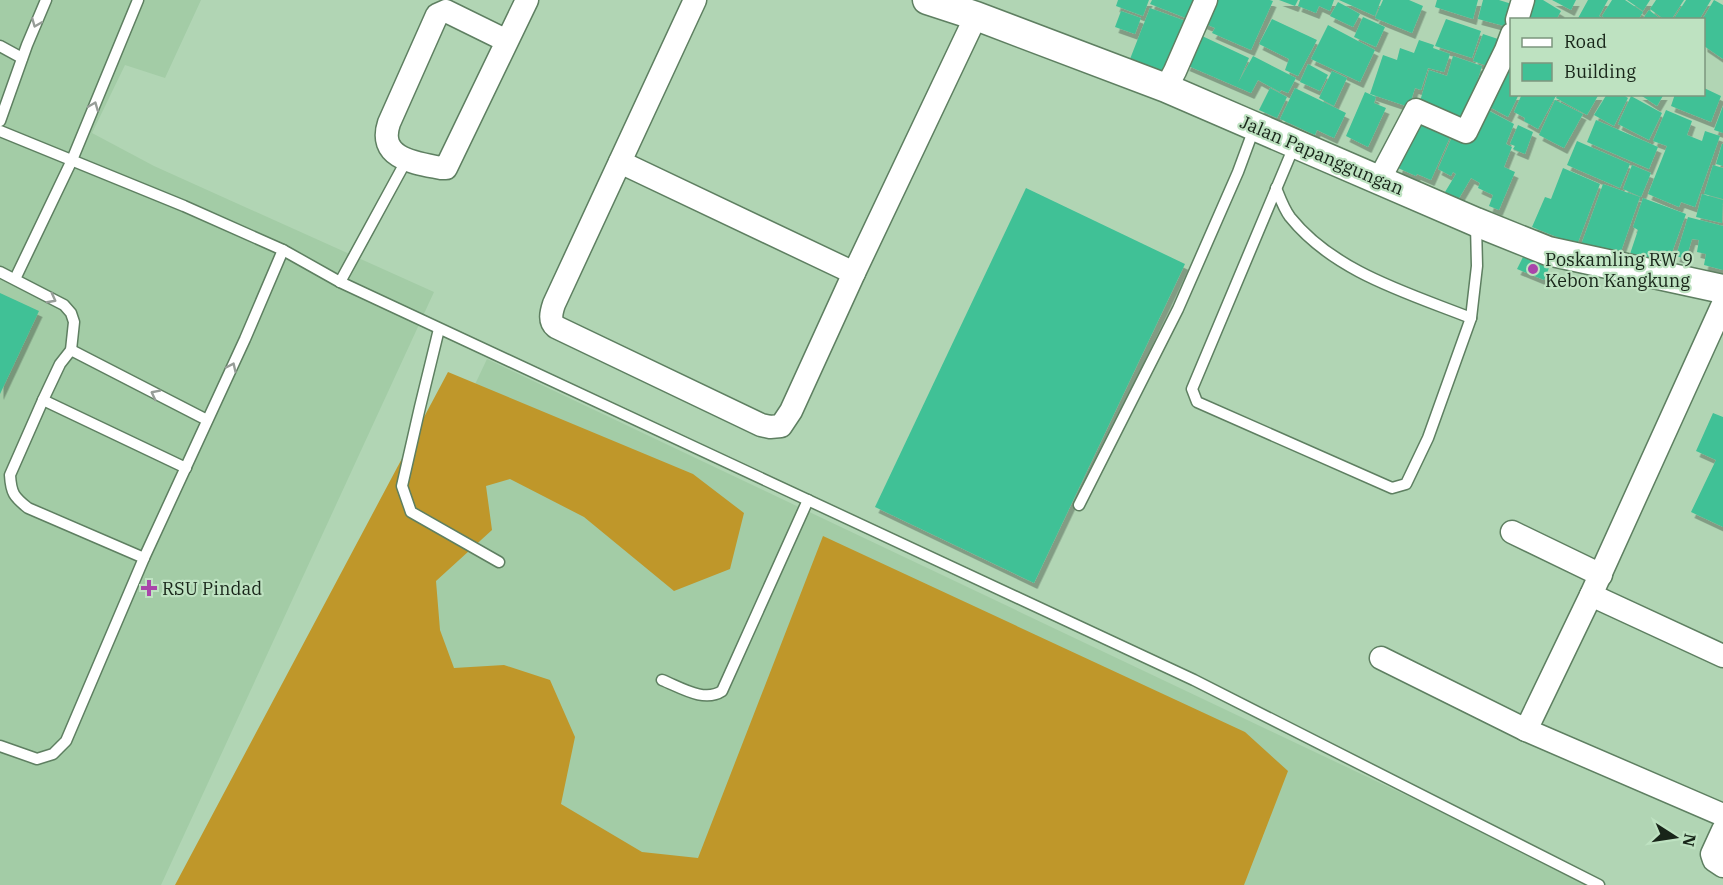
<svg xmlns="http://www.w3.org/2000/svg" width="1723" height="885" font-family="'IBM Plex Serif',serif">
	<style>
		.built { fill: #a3cca6 }
		.forest { fill: #bf972a }
		.building { fill: #40c196; filter: url(#shadow) }
		.lines { fill: none; stroke-linecap: round; stroke-linejoin: round }
		.service-casing { stroke: #5e7f61; stroke-width: 13 }
		.minor-casing { stroke: #5e7f61; stroke-width: 25 }
		.tertiary-casing { stroke: #5e7f61; stroke-width: 31 }
		.service { stroke: #fff; stroke-width: 10 }
		.minor { stroke: #fff; stroke-width: 22 }
		.tertiary { stroke: #fff; stroke-width: 28 }
		.oneway { stroke: #979d98 }
		.poi-dot { fill: #a945aa; stroke: #bee2c1; stroke-width: 2 }
		.labels { text-anchor: middle; dominant-baseline: central; stroke-width: 4.5; stroke-linejoin: round; paint-order: stroke }
		.street-label { font-size: 18px; fill: #182519; stroke: #bee2c1 }
		.poi-label { font-size: 18px; fill: #182519; stroke: #bee2c1; text-anchor: start }
	</style>
	<defs>
		<filter id="shadow"><feDropShadow dx="3.5" dy="6" stdDeviation="0" flood-color="#0004"/></filter>
	</defs>
	<rect width="100%" height="100%" fill="#b1d5b4"/>
	<!-- built -->
	<g class="built">
		<path d="M 0,0 L 201,0 L 165,78 L 125,65 L 92,133 L 154,166 L 434,292 L 161,885 L 0,885 Z"/>
		<path d="M 487,359 L 1595,885 L 238,885 Z"/>
	</g>
	<!-- forest -->
	<path class="forest" d="M 448,372 L 693,474 L 744,513 L 730,569 L 674,591 L 584,517 L 510,479 L 486,486 L 492,530 L 436,581 L 440,630 L 454,668 L 504,665 L 550,680 L 575,737 L 561,804 L 642,852 L 698,858 L 823,536 L 1245,732 L 1288,771 L 1244,885 L 175,885 Z"/>
	<!-- building -->
	<g class="building">
		<path d="M 1118,0 L 1149,0 L 1143,16 L 1116,6 Z"/>
		<path d="M 1152,0 L 1199,0 L 1191,20 L 1150,4 Z"/>
		<path d="M 1213,0 L 1270,0 L 1273,1 L 1251,50 L 1212,33 L 1215,28 L 1203,23 Z"/>
		<path d="M 1279,0 L 1298,0 L 1295,6 Z"/>
		<path d="M 1300,0 L 1334,0 L 1330,11 L 1319,6 L 1316,13 L 1298,6 Z"/>
		<path d="M 1339,0 L 1381,0 L 1375,16 Z"/>
		<path d="M 1383,0 L 1409,0 L 1423,6 L 1412,33 L 1375,18 Z"/>
		<path d="M 1437,0 L 1478,0 L 1473,19 L 1435,7 Z"/>
		<path d="M 1483,0 L 1499,0 L 1515,5 L 1508,27 L 1478,19 Z"/>
		<path d="M 1530,0 L 1543,0 L 1561,11 L 1556,20 L 1519,20 Z"/>
		<path d="M 1552,0 L 1576,0 L 1571,10 Z"/>
		<path d="M 1588,0 L 1608,0 L 1599,16 L 1605,20 L 1577,20 Z"/>
		<path d="M 1612,0 L 1625,0 L 1643,12 L 1638,20 L 1607,20 L 1602,16 Z"/>
		<path d="M 1627,0 L 1650,0 L 1643,11 Z"/>
		<path d="M 1656,0 L 1684,0 L 1671,20 L 1665,20 L 1650,9 Z"/>
		<path d="M 1686,0 L 1711,0 L 1699,20 L 1673,20 Z"/>
		<path d="M 1714,0 L 1723,5 L 1723,59 L 1704,46 L 1702,20 Z"/>
		<path d="M 1338,2 L 1360,14 L 1353,27 L 1330,16 Z"/>
		<path d="M 1150,8 L 1191,23 L 1172,71 L 1163,68 L 1162,72 L 1130,59 Z"/>
		<path d="M 1649,10 L 1662,20 L 1642,20 Z"/>
		<path d="M 1121,11 L 1141,18 L 1135,34 L 1115,27 Z"/>
		<path d="M 1363,17 L 1385,27 L 1376,47 L 1354,37 Z"/>
		<path d="M 1272,19 L 1317,40 L 1298,76 L 1285,70 L 1289,59 L 1259,44 Z"/>
		<path d="M 1446,19 L 1481,31 L 1472,58 L 1435,46 Z"/>
		<path d="M 1328,25 L 1375,50 L 1360,82 L 1311,59 Z"/>
		<path d="M 1483,34 L 1504,41 L 1493,68 L 1473,61 Z"/>
		<path d="M 1200,35 L 1249,58 L 1238,83 L 1253,56 L 1296,78 L 1288,93 L 1281,90 L 1280,92 L 1258,80 L 1251,93 L 1186,65 Z"/>
		<path d="M 1419,40 L 1434,45 L 1433,48 L 1450,54 L 1444,72 L 1428,68 L 1421,90 L 1415,88 L 1409,107 L 1370,94 L 1383,55 L 1397,60 L 1400,48 L 1414,53 Z"/>
		<path d="M 1453,56 L 1482,66 L 1463,126 L 1419,105 L 1429,70 L 1447,76 Z"/>
		<path d="M 1308,64 L 1328,75 L 1320,91 L 1300,82 Z"/>
		<path d="M 1504,64 L 1512,68 L 1512,94 L 1519,94 L 1508,117 L 1484,104 Z"/>
		<path d="M 1332,71 L 1347,78 L 1334,106 L 1319,98 Z"/>
		<path d="M 1270,88 L 1287,97 L 1277,118 L 1259,110 Z"/>
		<path d="M 1295,88 L 1346,113 L 1334,138 L 1317,130 L 1315,135 L 1280,119 Z"/>
		<path d="M 1704,88 L 1721,96 L 1711,122 L 1671,106 L 1675,94 L 1704,94 Z"/>
		<path d="M 1365,92 L 1376,97 L 1374,103 L 1386,108 L 1368,147 L 1346,136 Z"/>
		<path d="M 1522,94 L 1557,94 L 1538,129 L 1524,121 L 1525,118 L 1514,112 Z"/>
		<path d="M 1558,94 L 1599,94 L 1587,115 L 1556,98 Z"/>
		<path d="M 1607,94 L 1622,94 L 1628,98 L 1614,126 L 1594,115 Z"/>
		<path d="M 1639,94 L 1664,94 L 1657,106 Z"/>
		<path d="M 1631,96 L 1662,113 L 1649,140 L 1618,124 Z"/>
		<path d="M 1555,100 L 1583,114 L 1564,148 L 1539,135 Z"/>
		<path d="M 1723,106 L 1723,133 L 1714,130 Z"/>
		<path d="M 1482,107 L 1514,124 L 1506,144 L 1512,147 L 1504,167 L 1515,172 L 1499,210 L 1489,206 L 1493,195 L 1478,188 L 1480,183 L 1471,178 L 1458,200 L 1445,192 L 1456,174 L 1453,172 L 1451,176 L 1438,169 L 1455,130 L 1470,130 L 1478,135 L 1479,133 L 1471,129 Z"/>
		<path d="M 1666,110 L 1692,121 L 1687,135 L 1702,141 L 1705,131 L 1720,136 L 1695,207 L 1681,202 L 1679,207 L 1648,194 L 1667,146 L 1653,141 Z"/>
		<path d="M 1421,114 L 1454,128 L 1431,180 L 1417,174 L 1416,176 L 1398,168 Z"/>
		<path d="M 1596,120 L 1658,147 L 1649,169 L 1587,142 Z"/>
		<path d="M 1518,125 L 1533,132 L 1525,154 L 1513,149 L 1515,146 L 1510,144 Z"/>
		<path d="M 1577,141 L 1630,164 L 1620,188 L 1567,165 Z"/>
		<path d="M 1722,144 L 1723,144 L 1723,166 L 1716,164 Z"/>
		<path d="M 1632,165 L 1651,173 L 1641,197 L 1623,189 Z"/>
		<path d="M 1713,165 L 1723,168 L 1723,199 L 1704,194 Z"/>
		<path d="M 1563,168 L 1600,184 L 1577,245 L 1532,227 L 1545,197 L 1551,199 Z"/>
		<path d="M 1603,184 L 1640,197 L 1619,257 L 1581,245 Z"/>
		<path d="M 1026,188 L 1185,264 L 1034,583 L 875,507 Z"/>
		<path d="M 1702,194 L 1723,200 L 1722,223 L 1696,217 Z"/>
		<path d="M 1643,198 L 1686,214 L 1671,255 L 1651,250 L 1649,259 L 1630,254 L 1638,230 L 1633,227 Z"/>
		<path d="M 1688,217 L 1723,226 L 1723,270 L 1704,265 L 1706,254 L 1697,252 L 1699,240 L 1692,239 L 1686,259 L 1676,256 Z"/>
		<path d="M 1523,257 L 1549,268 L 1544,280 L 1517,269 Z"/>
		<path d="M 0,293 L 39,311 L 0,394 Z"/>
		<path d="M 1713,413 L 1723,417 L 1723,527 L 1691,512 L 1716,460 L 1696,451 Z"/>
	</g>
	<g class="lines">
		<defs>
			<g id="service">
				<path d="M 0,46 L 22,58"/>
				<path d="M 0,121 L 27,45 L 46,0"/>
				<path d="M 0,131 L 184,206 L 283,250 L 340,282 L 1194,680 L 1599,885"/>
				<path d="M 1295,144 L 1192,389 L 1197,402 L 1392,488 L 1406,484 L 1428,438 L 1471,318 L 1477,266 L 1476,225"/>
				<path d="M 1276,188 C 1280,198 1284,209 1290,217 C 1334,272 1408,293 1471,318"/>
				<path d="M 0,272 L 64,305 L 71,313 L 74,322 L 71,350 L 60,364 L 43,400 L 186,468"/>
				<path d="M 15,279 L 72,160 L 138,0"/>
				<path d="M 340,282 L 406,161"/>
				<path d="M 439,329 L 420,407 L 402,486 L 411,512 L 499,562"/>
				<path d="M 71,350 L 207,420"/>
				<path d="M 43,400 L 10,475 C 11,493 14,497 28,508 L 144,558"/>
				<path d="M 1079,505 L 1178,309 L 1238,172 L 1255,126"/>
				<path d="M 662,680 C 680,687 704,703 722,691 L 808,500"/>
				<path d="M 0,746 L 37,759 L 53,754 L 66,741 L 144,558 L 245,339 L 283,250"/>
			</g>
			<g id="minor">
				<path d="M 695,0 L 554,304 C 551,313 549,321 556,327 L 761,425 L 770,427 L 781,426 L 791,411 L 854,273 L 976,16"/>
				<path d="M 1517,20 L 1523,0"/>
				<path d="M 507,41 L 446,11 L 437,15 L 389,123 C 377,159 416,163 441,168 L 446,168 L 527,0"/>
				<path d="M 1166,88 L 1175,71 L 1206,0"/>
				<path d="M 620,162 L 854,273"/>
				<path d="M 1379,180 L 1416,110 L 1466,132 L 1506,50 L 1512,34"/>
				<path d="M 1512,532 L 1601,575"/>
				<path d="M 1591,595 L 1723,656"/>
				<path d="M 1381,658 L 1526,730 L 1723,815"/>
				<path d="M 1526,730 L 1591,595 L 1723,304"/>
				<path d="M 1723,830 L 1712,854 L 1714,860 L 1723,866"/>
			</g>
			<path id="tertiary" d="M 927,0 L 976,16 L 1166,88 L 1476,222 L 1548,251 L 1723,289"/>
		</defs>
		<!-- service casing -->
		<use href="#service" class="service-casing"/>
		<!-- minor casing -->
		<use href="#minor" class="minor-casing"/>
		<!-- tertiary casing -->
		<use href="#tertiary" class="tertiary-casing"/>
		<!-- service -->
		<use href="#service" class="service"/>
		<!-- minor -->
		<use href="#minor" class="minor"/>
		<!-- tertiary -->
		<use href="#tertiary" class="tertiary"/>
	</g>
	<!-- one-way arrows -->
	<defs><path id="oneway-chevron" d="M-2-3.5L2.5 0L-2 3.5" fill="none" stroke-width="1.6" stroke-linecap="round" stroke-linejoin="round" transform="scale(1.5)"/></defs>
	<g class="oneway">
		<use href="#oneway-chevron" transform="translate(36 23) rotate(112)"/>
		<use href="#oneway-chevron" transform="translate(94 106) rotate(-68)"/>
		<use href="#oneway-chevron" transform="translate(52 299) rotate(28)"/>
		<use href="#oneway-chevron" transform="translate(232 367) rotate(-65)"/>
		<use href="#oneway-chevron" transform="translate(155 394) rotate(-153)"/>
	</g>
	<!-- markers -->
	<g class="poi-dot">
		<circle cx="1533" cy="269" r="6"/>
		<path d="M146 579h6v6h6v6h-6v6h-6v-6h-6v-6h6z"/>
	</g>
	<g class="labels">
		<!-- street labels -->
		<g class="street-label">
			<text transform="translate(1322 155) rotate(23)">Jalan Papanggungan</text>
		</g>
		<!-- poi labels -->
		<g class="poi-label">
			<text x="1545" y="259">Poskamling RW 9<tspan x="1545" dy="21">Kebon Kangkung</tspan></text>
			<text x="162" y="588">RSU Pindad</text>
		</g>
	</g>
	<!-- legend -->
	<rect x="1510" y="18" width="195" height="78" fill="#bee2c1" stroke="#7c967e" stroke-width="1.5"/>
	<rect x="1522" y="38" width="30" height="9" fill="#ffffff" stroke="#7c967e" stroke-width="1.5"/>
	<text x="1564" y="48" font-size="18" fill="#182519">Road</text>
	<rect x="1522" y="63" width="30" height="18" fill="#40c196" stroke="#7c967e" stroke-width="1.5"/>
	<text x="1564" y="78" font-size="18" fill="#182519">Building</text>
	<!-- north arrow -->
	<g transform="translate(1675 837) rotate(102)" stroke="#bee2c1" stroke-width="4.5" paint-order="stroke">
	<path d="M0-4.5L10 22L0 15L-10 22Z" fill="#182519"/>
	<text y="-9" font-size="16" font-weight="bold" text-anchor="middle" fill="#182519">N</text>
	</g>
</svg>
